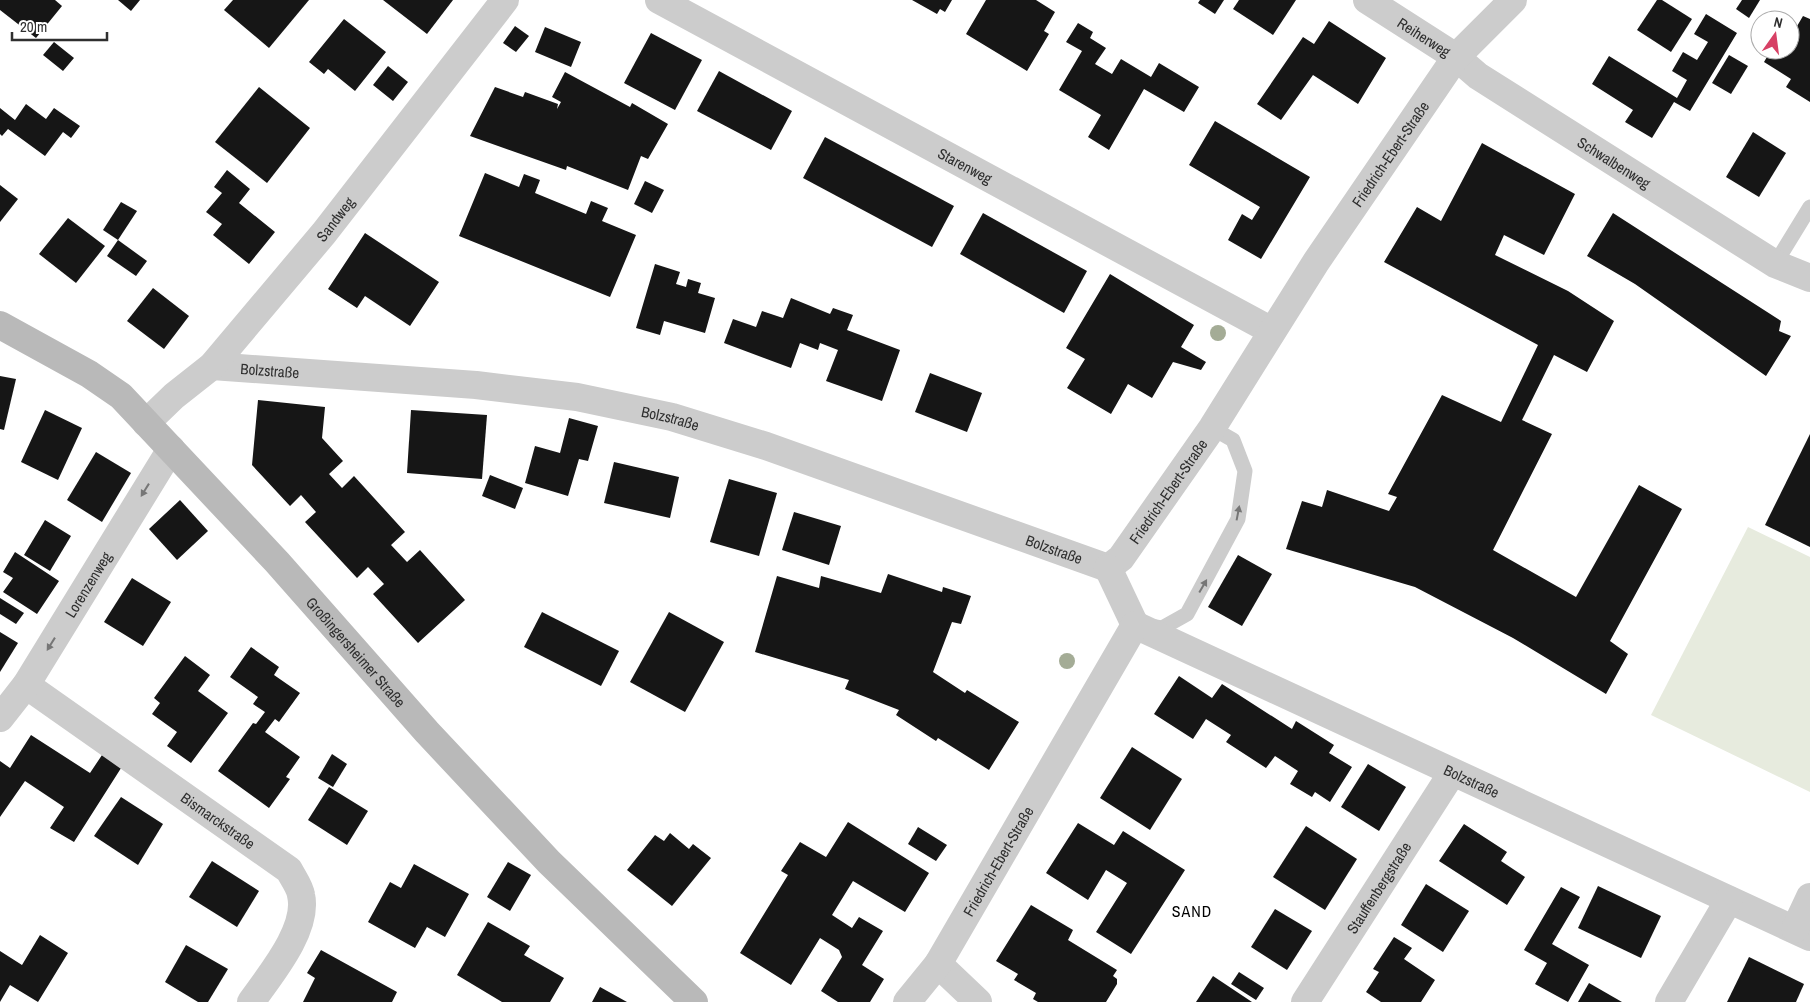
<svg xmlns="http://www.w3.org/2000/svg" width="1810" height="1002" font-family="'Archivo Narrow',sans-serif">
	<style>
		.green { fill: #e7ebde }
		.building { fill: #161616 }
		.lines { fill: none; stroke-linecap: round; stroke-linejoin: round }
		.lane { stroke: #ccc; stroke-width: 15 }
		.street { stroke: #ccc; stroke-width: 28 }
		.secondary { stroke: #b9b9b9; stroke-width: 28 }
		.tree { fill: #a4ac96 }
		.oneway { fill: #767676 }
		.labels { text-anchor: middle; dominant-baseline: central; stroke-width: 5; stroke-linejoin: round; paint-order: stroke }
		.street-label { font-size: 15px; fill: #2f2f2f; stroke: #fff }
		.neighbourhood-label { font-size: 16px; letter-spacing: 1px; fill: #000; stroke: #fff }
	</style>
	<rect width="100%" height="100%" fill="#fff"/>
	<!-- green -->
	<path class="green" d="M 1748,527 L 1810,557 L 1810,792 L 1651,715 Z"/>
	<!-- building -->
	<g class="building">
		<path d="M 0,0 L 55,0 L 62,6 L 36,38 L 0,10 Z"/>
		<path d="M 118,0 L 140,0 L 131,11 Z"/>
		<path d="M 233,0 L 309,0 L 269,48 L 224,10 Z"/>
		<path d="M 383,0 L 453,0 L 427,34 Z"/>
		<path d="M 912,0 L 952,0 L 945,12 L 940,9 L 937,14 Z"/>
		<path d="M 986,0 L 1036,0 L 1055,12 L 1044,31 L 1049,34 L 1027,71 L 966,34 Z"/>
		<path d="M 1200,0 L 1224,0 L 1215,14 L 1198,3 Z"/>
		<path d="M 1239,0 L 1296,0 L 1273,35 L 1233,9 Z"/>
		<path d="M 1657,0 L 1662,0 L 1692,19 L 1671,52 L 1637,30 Z"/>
		<path d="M 1742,0 L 1760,0 L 1749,18 L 1736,9 Z"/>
		<path d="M 1706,14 L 1737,33 L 1690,111 L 1674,102 L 1652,138 L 1625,122 L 1633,110 L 1592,84 L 1609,56 L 1677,98 L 1687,80 L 1672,71 L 1683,52 L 1697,60 L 1708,42 L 1694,34 Z"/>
		<path d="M 1803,16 L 1810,19 L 1810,102 L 1786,87 L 1791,79 L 1764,62 L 1771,50 L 1790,50 L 1790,31 L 1793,33 Z"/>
		<path d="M 344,19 L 386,52 L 355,91 L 328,69 L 324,74 L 309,62 Z"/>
		<path d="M 1329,21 L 1386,58 L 1358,104 L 1313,75 L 1281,120 L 1257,104 L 1303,37 L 1314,44 Z"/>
		<path d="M 1078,23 L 1093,32 L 1090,38 L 1106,48 L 1095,64 L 1112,74 L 1121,59 L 1151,77 L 1159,63 L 1199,87 L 1184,112 L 1144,89 L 1109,150 L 1088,137 L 1101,115 L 1059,90 L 1082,51 L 1066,42 Z"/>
		<path d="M 515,26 L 529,36 L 516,52 L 503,43 Z"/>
		<path d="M 545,27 L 581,42 L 571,67 L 535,52 Z"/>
		<path d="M 651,33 L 702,60 L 675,110 L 624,83 Z"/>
		<path d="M 54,42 L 74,58 L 63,71 L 43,55 Z"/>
		<path d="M 1729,55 L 1748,66 L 1731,94 L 1712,83 Z"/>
		<path d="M 388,66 L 408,82 L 393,101 L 373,85 Z"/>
		<path d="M 719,71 L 792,111 L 771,150 L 697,111 Z"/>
		<path d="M 565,72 L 630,107 L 632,103 L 668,124 L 648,159 L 641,156 L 628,190 L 567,166 L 566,170 L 470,136 L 495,87 L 523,97 L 525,92 L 558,104 L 557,109 L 561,102 L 552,97 Z"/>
		<path d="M 259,87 L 310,128 L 267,183 L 215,142 Z"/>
		<path d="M 26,104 L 46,119 L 54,108 L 80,126 L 71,138 L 63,132 L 45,156 L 8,129 L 2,136 L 0,134 L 0,108 L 15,120 Z"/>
		<path d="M 1215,121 L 1310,177 L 1261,259 L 1228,240 L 1242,214 L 1252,220 L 1260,207 L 1189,165 Z"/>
		<path d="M 1753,132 L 1786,153 L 1759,197 L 1726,177 Z"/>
		<path d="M 825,137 L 954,206 L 932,247 L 803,178 Z"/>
		<path d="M 1482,143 L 1575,194 L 1544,255 L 1504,235 L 1495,255 L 1568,291 L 1614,321 L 1587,372 L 1554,355 L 1522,420 L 1552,434 L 1493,550 L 1576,597 L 1639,485 L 1682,509 L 1610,641 L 1628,654 L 1606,694 L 1513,638 L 1415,587 L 1286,549 L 1302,501 L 1322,507 L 1327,490 L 1389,511 L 1397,497 L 1388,494 L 1442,395 L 1501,422 L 1538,345 L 1384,262 L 1417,207 L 1441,221 Z"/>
		<path d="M 227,170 L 250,189 L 239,203 L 275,232 L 249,264 L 213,235 L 222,224 L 206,212 L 222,193 L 214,187 Z"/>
		<path d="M 485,173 L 519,187 L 524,174 L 540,180 L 535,193 L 586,214 L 591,201 L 608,208 L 602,221 L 636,235 L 610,297 L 459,236 Z"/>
		<path d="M 645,181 L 664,190 L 652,213 L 634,204 Z"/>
		<path d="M 0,185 L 18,199 L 0,222 Z"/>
		<path d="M 121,202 L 137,211 L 118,240 L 103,230 Z"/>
		<path d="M 983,213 L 1087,271 L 1064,313 L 960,254 Z"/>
		<path d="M 1613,213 L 1781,321 L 1779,331 L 1791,336 L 1766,376 L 1635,284 L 1587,256 Z"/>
		<path d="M 68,218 L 105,246 L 76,283 L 39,254 Z"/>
		<path d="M 365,233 L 439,282 L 410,326 L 365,296 L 357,308 L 328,289 Z"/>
		<path d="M 118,240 L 147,261 L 136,276 L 107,256 Z"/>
		<path d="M 655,264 L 680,272 L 676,284 L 686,287 L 688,279 L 701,283 L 698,293 L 715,298 L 705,333 L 664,321 L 660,335 L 636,328 Z"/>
		<path d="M 1110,274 L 1194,325 L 1181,347 L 1206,362 L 1201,370 L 1173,362 L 1152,398 L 1128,384 L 1111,414 L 1067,388 L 1085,359 L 1066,348 Z"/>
		<path d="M 153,288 L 189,316 L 164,349 L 127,321 Z"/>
		<path d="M 791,298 L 830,314 L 833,308 L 853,315 L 847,330 L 900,350 L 882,401 L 826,381 L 838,350 L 820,343 L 818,350 L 800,343 L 791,368 L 724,343 L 733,319 L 756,327 L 762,311 L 783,318 Z"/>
		<path d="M 930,373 L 982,393 L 967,432 L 915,412 Z"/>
		<path d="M 0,376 L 16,379 L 4,430 L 0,429 Z"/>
		<path d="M 258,400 L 325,407 L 322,438 L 343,461 L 329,474 L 342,488 L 354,476 L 405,532 L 391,545 L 407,562 L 420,550 L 465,600 L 418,643 L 373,594 L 384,584 L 368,567 L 357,578 L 305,522 L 316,512 L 301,495 L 290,506 L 252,465 Z"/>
		<path d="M 45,410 L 82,428 L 58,480 L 21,462 Z"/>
		<path d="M 411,410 L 487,415 L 482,479 L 407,473 Z"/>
		<path d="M 569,418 L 598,426 L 588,461 L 579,459 L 568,496 L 525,483 L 535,446 L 560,453 Z"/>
		<path d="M 1810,434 L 1810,547 L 1765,525 Z"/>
		<path d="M 96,452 L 131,473 L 102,522 L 67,500 Z"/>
		<path d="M 614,462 L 679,477 L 670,518 L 604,503 Z"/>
		<path d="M 490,475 L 523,488 L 515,509 L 482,496 Z"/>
		<path d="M 729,479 L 777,493 L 759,556 L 710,542 Z"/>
		<path d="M 180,500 L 208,531 L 177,560 L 149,529 Z"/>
		<path d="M 794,512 L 841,526 L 829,565 L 782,550 Z"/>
		<path d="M 45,520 L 71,536 L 50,571 L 24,555 Z"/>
		<path d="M 15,552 L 59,581 L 37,614 L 3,592 L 13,578 L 3,572 Z"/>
		<path d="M 1238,555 L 1272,574 L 1242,626 L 1208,607 Z"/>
		<path d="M 888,574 L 942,592 L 943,587 L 971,596 L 961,624 L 952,622 L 933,672 L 965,693 L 967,690 L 1019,722 L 989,770 L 938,738 L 936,741 L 896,715 L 899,710 L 845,689 L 849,680 L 755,652 L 777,576 L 819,588 L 821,576 L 881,593 Z"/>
		<path d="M 132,578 L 171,602 L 143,646 L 104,622 Z"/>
		<path d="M 0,598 L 24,613 L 16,624 L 0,614 Z"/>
		<path d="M 542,612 L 619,651 L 601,686 L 524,647 Z"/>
		<path d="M 669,612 L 724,642 L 685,712 L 630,682 Z"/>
		<path d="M 0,632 L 18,643 L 0,672 Z"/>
		<path d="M 251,647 L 279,667 L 274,675 L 300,693 L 279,722 L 275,719 L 265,732 L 300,757 L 286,777 L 290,779 L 269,808 L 218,771 L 253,723 L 256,724 L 265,712 L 253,704 L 258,697 L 230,677 Z"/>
		<path d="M 185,656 L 210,675 L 198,691 L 228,713 L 191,763 L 167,746 L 177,732 L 152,714 L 160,703 L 154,698 Z"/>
		<path d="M 1179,676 L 1212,698 L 1222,684 L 1292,729 L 1296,721 L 1334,745 L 1329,753 L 1352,767 L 1330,802 L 1315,792 L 1312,797 L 1290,784 L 1298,771 L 1275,756 L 1266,768 L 1226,742 L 1231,735 L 1206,719 L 1193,739 L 1154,714 Z"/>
		<path d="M 31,735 L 90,773 L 104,752 L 123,765 L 74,842 L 50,828 L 64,807 L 25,781 L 0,817 L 0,761 L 10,768 Z"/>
		<path d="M 1132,747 L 1182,779 L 1150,830 L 1100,798 Z"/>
		<path d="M 332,754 L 347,764 L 333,787 L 318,778 Z"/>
		<path d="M 1368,764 L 1406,787 L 1379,831 L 1341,807 Z"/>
		<path d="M 329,787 L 368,811 L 347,845 L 308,820 Z"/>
		<path d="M 121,797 L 163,824 L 138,865 L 94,836 Z"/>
		<path d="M 848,822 L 929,873 L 905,912 L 853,881 L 832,915 L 852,928 L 859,917 L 883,931 L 862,965 L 884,979 L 870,1002 L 838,1002 L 821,991 L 842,957 L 839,950 L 820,938 L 791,985 L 740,953 L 788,875 L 781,871 L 800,842 L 826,857 Z"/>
		<path d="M 1078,823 L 1114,845 L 1123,831 L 1185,870 L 1131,954 L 1096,932 L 1127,883 L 1106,870 L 1088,900 L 1046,873 Z"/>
		<path d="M 1464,824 L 1507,852 L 1501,861 L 1525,877 L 1507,905 L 1439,861 Z"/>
		<path d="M 1306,826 L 1357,859 L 1325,910 L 1273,877 Z"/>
		<path d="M 918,827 L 947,845 L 936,861 L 908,844 Z"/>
		<path d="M 670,833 L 689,849 L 693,844 L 711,858 L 672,906 L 627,870 L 655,835 L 664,841 Z"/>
		<path d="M 212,861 L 259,891 L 237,927 L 189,897 Z"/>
		<path d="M 508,862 L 531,875 L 510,911 L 487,897 Z"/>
		<path d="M 414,864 L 469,894 L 445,937 L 427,927 L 415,948 L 368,922 L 390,882 L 401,888 Z"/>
		<path d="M 1426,884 L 1469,911 L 1443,952 L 1401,925 Z"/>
		<path d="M 1598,886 L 1661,916 L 1641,958 L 1578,928 Z"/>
		<path d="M 1561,887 L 1580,897 L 1552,944 L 1589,965 L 1568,1002 L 1535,984 L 1547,963 L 1524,950 Z"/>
		<path d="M 1031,905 L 1073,930 L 1068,940 L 1117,970 L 1113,976 L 1117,979 L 1117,984 L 1106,1002 L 1038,1002 L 1033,999 L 1036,993 L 1014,980 L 1018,974 L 996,961 Z"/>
		<path d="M 1275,909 L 1312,931 L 1287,970 L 1251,947 Z"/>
		<path d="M 488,922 L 530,946 L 524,955 L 564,978 L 550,1002 L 502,1002 L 457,975 Z"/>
		<path d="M 40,935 L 68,953 L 38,1002 L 10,985 L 0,1002 L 0,951 L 22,965 Z"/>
		<path d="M 1394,937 L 1412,948 L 1404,959 L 1435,980 L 1421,1002 L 1381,1002 L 1366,992 L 1379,972 L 1373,969 Z"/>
		<path d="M 186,945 L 228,969 L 208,1002 L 198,1002 L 165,982 Z"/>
		<path d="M 321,950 L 397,992 L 392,1002 L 303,1002 L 315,978 L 307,973 Z"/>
		<path d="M 1749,957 L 1804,984 L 1796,1002 L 1727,1002 Z"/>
		<path d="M 1239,972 L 1264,988 L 1256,1000 L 1231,984 Z"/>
		<path d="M 1213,976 L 1252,1002 L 1196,1002 Z"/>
		<path d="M 1589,983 L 1622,1002 L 1578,1002 Z"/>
		<path d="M 600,987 L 627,1002 L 592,1002 Z"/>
	</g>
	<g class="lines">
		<!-- lane -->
		<g class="lane">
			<path d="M 1775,264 L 1810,207"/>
			<path d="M 1149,626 L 1162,628 L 1187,614 L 1238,519 L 1245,471 L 1233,440 L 1212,428"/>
		</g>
		<!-- street -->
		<g class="street">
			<path id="s1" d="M 659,0 L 1272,331"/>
			<path id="s2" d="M 1367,0 L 1456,57 L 1478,76 L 1775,264 L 1810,278"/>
			<path id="s3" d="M 212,366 L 476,385 L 577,397 L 672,417 L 766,446 L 1108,568"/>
			<path id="s4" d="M 146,423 L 174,396 L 212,366 L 324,233 L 505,0"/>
			<path id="s5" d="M 1108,568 L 1121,558 L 1212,428 L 1316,262 L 1456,57 L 1513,0"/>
			<path d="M 1108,568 L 1135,625"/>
			<path id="s6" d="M 1135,625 L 1810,937"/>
			<path id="s7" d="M 26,685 L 289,870 C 293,878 300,887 301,895 C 309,929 270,975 251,1002"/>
			<path id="s8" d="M 0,718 L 26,685 L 171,449"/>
			<path d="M 1795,929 L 1810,897"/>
			<path d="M 938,964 L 978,1002"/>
			<path id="s9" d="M 907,1002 L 938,964 L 1135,625"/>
			<path id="s10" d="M 1305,1002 L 1452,773"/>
			<path d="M 1669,1002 L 1729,900"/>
		</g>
		<!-- secondary -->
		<path class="secondary" id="s11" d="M 0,325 L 89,374 L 121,396 L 277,562 L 427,732 L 549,862 L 694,1002"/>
	</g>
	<!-- trees -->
	<g class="tree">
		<circle cx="1218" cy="333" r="8"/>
		<circle cx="1067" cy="661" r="8"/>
	</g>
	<!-- one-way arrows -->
	<defs><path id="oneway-solid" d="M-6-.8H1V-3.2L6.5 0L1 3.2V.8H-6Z" transform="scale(1.25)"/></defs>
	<g class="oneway">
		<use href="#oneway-solid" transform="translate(145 490) rotate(122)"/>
		<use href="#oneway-solid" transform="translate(1238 513) rotate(-79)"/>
		<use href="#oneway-solid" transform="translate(1203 586) rotate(-60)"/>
		<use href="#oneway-solid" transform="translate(51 644) rotate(122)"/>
	</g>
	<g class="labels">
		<!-- street labels -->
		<g class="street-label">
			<text stroke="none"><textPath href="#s2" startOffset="68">Reiherweg</textPath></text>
			<text stroke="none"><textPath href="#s5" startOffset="502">Friedrich-Ebert-Straße</textPath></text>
			<text stroke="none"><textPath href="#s2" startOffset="296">Schwalbenweg</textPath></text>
			<text stroke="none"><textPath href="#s1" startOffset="348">Starenweg</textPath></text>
			<text stroke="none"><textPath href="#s4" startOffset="279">Sandweg</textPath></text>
			<text stroke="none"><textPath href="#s3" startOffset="58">Bolzstraße</textPath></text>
			<text stroke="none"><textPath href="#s3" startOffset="462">Bolzstraße</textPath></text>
			<text stroke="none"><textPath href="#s5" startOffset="98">Friedrich-Ebert-Straße</textPath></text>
			<text stroke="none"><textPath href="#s3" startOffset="868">Bolzstraße</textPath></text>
			<text stroke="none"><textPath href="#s8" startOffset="160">Lorenzenweg</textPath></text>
			<text stroke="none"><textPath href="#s11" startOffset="488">Großingersheimer Straße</textPath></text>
			<text stroke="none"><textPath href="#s6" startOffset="371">Bolzstraße</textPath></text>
			<text stroke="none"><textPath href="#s7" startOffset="235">Bismarckstraße</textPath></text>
			<text stroke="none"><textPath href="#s9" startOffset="168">Friedrich-Ebert-Straße</textPath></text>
			<text stroke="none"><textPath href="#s10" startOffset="136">Stauffenbergstraße</textPath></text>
		</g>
		<!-- neighbourhood labels -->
		<g class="neighbourhood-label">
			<text x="1192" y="911">SAND</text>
		</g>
	</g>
	<!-- north arrow -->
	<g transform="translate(1775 35) rotate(14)"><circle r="24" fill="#ffffff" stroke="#acacac"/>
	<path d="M0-4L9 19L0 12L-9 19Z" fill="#d74065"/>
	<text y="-8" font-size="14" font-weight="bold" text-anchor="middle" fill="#2f2f2f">N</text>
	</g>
	<!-- scale -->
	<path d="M12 32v8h95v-8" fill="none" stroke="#2f2f2f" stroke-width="2.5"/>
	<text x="20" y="32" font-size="15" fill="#2f2f2f" stroke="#ffffff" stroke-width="4" paint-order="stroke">20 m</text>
</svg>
